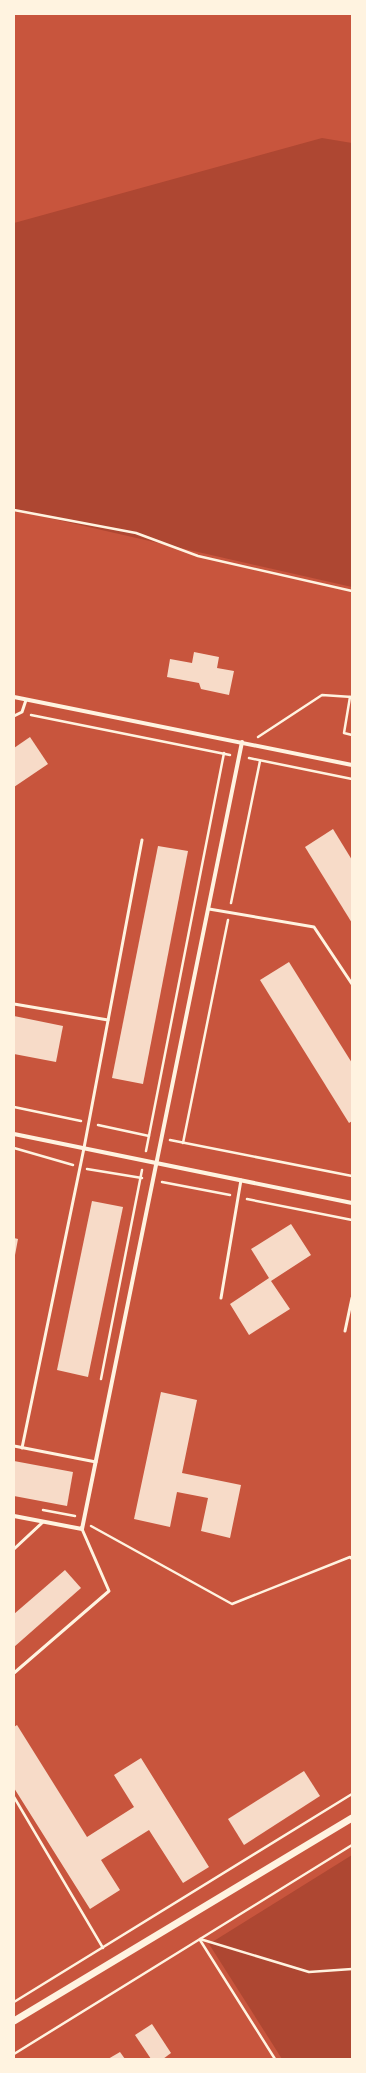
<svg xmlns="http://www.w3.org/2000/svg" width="366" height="2073" font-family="'Fira Sans',sans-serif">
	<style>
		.green { fill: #ae4732 }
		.building { fill: #f7dbc8 }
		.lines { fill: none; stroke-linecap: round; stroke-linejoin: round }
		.path { stroke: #fff3e0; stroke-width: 2.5 }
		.service { stroke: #fff3e0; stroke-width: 3 }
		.minor { stroke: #fff3e0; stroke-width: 4 }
		.tertiary { stroke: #fff3e0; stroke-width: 7 }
	</style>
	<rect width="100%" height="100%" fill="#c8553d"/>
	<!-- green -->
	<g class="green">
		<path d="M 322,138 L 352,143 L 352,587 L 14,510 L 14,223 Z"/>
		<path d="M 352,1855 L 352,2059 L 282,2059 L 209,1944 Z"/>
	</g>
	<!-- building -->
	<g class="building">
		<path d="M 194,652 L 219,657 L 217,668 L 234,671 L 229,695 L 201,689 L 199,683 L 167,677 L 170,659 L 192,663 Z"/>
		<path d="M 30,737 L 48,764 L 14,787 L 14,748 Z"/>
		<path d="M 333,829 L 352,860 L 352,923 L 305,847 Z"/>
		<path d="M 158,846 L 188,851 L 143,1084 L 112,1078 Z"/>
		<path d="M 289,962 L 352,1063 L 352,1121 L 349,1123 L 260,980 Z"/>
		<path d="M 14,1016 L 63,1026 L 56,1062 L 14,1054 Z"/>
		<path d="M 92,1201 L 123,1207 L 88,1377 L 57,1370 Z"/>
		<path d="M 291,1224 L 311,1255 L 271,1281 L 290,1309 L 249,1335 L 230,1304 L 269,1278 L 251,1249 Z"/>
		<path d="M 14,1238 L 18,1239 L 15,1255 L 14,1255 Z"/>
		<path d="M 161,1392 L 197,1400 L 182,1473 L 241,1485 L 230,1538 L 201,1531 L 208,1498 L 177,1492 L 170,1527 L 134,1519 Z"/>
		<path d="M 14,1461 L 73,1472 L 67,1506 L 14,1496 Z"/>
		<path d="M 65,1570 L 81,1588 L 14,1647 L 14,1614 Z"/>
		<path d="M 17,1725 L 87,1837 L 134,1807 L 114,1775 L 141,1758 L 209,1867 L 183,1883 L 149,1830 L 101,1860 L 120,1890 L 90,1909 L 14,1788 L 14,1727 Z"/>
		<path d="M 304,1771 L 320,1796 L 244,1845 L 228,1819 Z"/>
		<path d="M 152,2024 L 171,2053 L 163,2059 L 151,2059 L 135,2035 Z"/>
		<path d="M 120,2052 L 125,2059 L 108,2059 Z"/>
	</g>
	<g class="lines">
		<!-- path -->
		<g class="path">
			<path d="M 14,510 L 136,533 L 198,556 L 352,591"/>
			<path d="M 350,697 L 344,733 L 352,735"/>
			<path d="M 31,715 L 230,755"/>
			<path d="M 258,737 L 322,695 L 352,697"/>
			<path d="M 249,758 L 352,779"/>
			<path d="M 231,903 L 260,761"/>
			<path d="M 14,1107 L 81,1121"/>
			<path d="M 98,1125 L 149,1136"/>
			<path d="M 170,1140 L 352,1176"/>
			<path d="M 183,1143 L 228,920"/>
			<path d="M 14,1148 L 73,1165"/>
			<path d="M 146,1151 L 224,753"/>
			<path d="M 87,1169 L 142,1178"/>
			<path d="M 162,1182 L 230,1195"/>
			<path d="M 247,1199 L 352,1220"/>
			<path d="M 101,1379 L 142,1170"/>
			<path d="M 43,1510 L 75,1516"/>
			<path d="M 91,1526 L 232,1604 L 350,1557 L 352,1559"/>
			<path d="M 14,1797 L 103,1948"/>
			<path d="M 200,1939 L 309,1972 L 352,1969"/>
			<path d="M 200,1940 L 275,2059"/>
			<path d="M 14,2002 L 352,1794"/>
			<path d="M 14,2054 L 352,1845"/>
		</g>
		<!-- service -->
		<g class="service">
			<path d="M 14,716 L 22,712 L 26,700"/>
			<path d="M 209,909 L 314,927 L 352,984"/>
			<path d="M 14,1004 L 108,1020"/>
			<path d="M 221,1298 L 241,1180"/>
			<path d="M 345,1331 L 352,1298"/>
			<path d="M 14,1446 L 96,1462"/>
			<path d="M 22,1448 L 84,1148 L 142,840"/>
			<path d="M 14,1549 L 43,1522"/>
			<path d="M 14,1673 L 109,1591 L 82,1529"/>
		</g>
		<!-- minor -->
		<g class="minor">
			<path d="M 14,697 L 352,765"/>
			<path d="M 14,1134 L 352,1203"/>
			<path d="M 14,1516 L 82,1529 L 242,742"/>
		</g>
		<!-- tertiary -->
		<path class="tertiary" d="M 14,2021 L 352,1818"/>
	</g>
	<!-- border -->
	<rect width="366" height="2073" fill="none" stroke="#fff3e0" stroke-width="30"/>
</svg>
